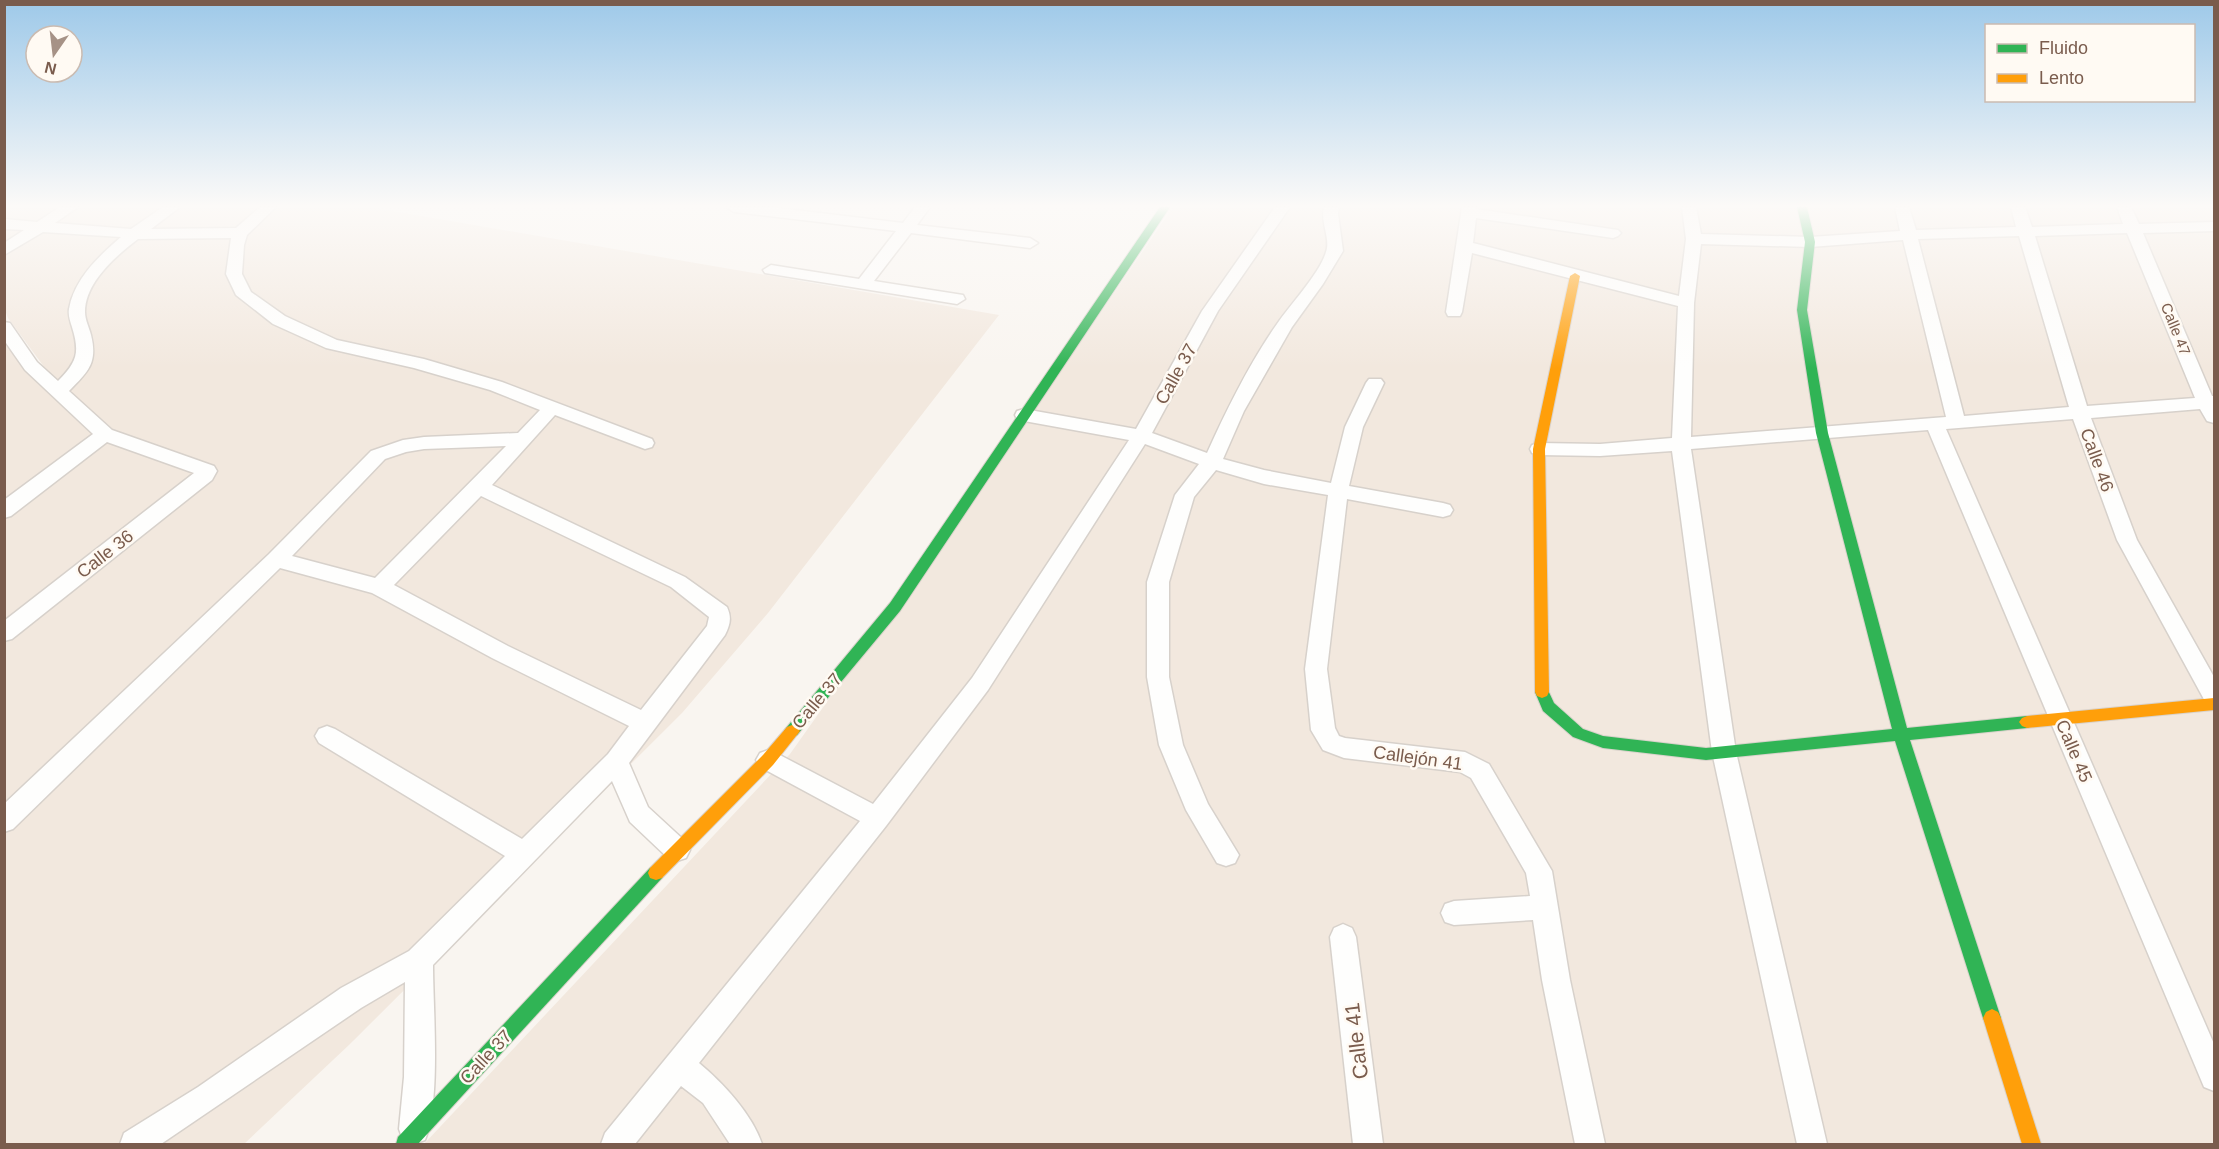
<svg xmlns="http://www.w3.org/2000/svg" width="2219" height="1149" font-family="Helvetica,sans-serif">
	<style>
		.residential { fill: #f2e8de }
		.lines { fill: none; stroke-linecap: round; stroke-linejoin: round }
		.street-casing { stroke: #d7d1cb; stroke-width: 3 }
		.fast-casing { stroke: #d9d2cb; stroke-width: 2 }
		.slow-casing { stroke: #d9d2cb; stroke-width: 2 }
		.street { fill: #fefefd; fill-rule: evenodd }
		.fast { fill: #30b455; fill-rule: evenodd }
		.slow { fill: #ff9f0a; fill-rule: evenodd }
		.labels { text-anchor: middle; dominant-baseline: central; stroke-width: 5; stroke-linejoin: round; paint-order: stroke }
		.far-street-label { font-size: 15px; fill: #7a5c4d; stroke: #fffaf3 }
		.street-label { font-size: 18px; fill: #7a5c4d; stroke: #fffaf3 }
		.near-street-label { font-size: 21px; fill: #7a5c4d; stroke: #fffaf3 }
	</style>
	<rect width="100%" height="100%" fill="#f9f5f0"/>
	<!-- residential -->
	<g class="residential">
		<path d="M 5,207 L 67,207 L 5,246 Z"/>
		<path d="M 74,207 L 369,207 L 999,315 L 768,613 L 682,713 L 350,1044 L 244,1144 L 5,1144 L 5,638 L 214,472 L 112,430 L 59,387 L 8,318 L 5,310 L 5,255 L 10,248 Z"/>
		<path d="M 1173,207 L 2214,207 L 2214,1144 L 424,1144 L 790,754 L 1033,411 Z"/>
		<path d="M 4,343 L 38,384 L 97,434 L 199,473 L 12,621 L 4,619 Z"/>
	</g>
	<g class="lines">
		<defs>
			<g id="street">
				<path d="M 60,207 L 78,207 L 55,223 L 131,229 L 163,207 L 180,207 L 151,229 L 236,228 L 260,207 L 276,207 L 247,235 L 244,245 L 242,274 L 251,292 L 285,316 L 337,340 L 424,359 L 502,382 L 652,439 L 654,443 L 652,447 L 645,449 L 555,415 L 492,485 L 685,577 L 727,607 C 732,618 730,625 725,635 L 629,763 L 648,807 L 686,842 L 690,850 L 686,858 L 677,861 L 668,858 L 630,822 L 612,781 L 433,965 C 433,1010 441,1100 425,1140 L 414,1144 L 403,1140 L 399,1129 L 404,1077 L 405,982 L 361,1008 L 161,1144 L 120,1144 L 124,1133 L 198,1087 L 341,988 L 409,951 L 505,856 L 319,743 L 315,736 L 319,729 L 327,726 L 335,729 L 522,839 L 608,754 L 629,726 L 492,658 L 372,593 L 280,568 L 13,829 L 4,832 L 4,804 L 269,554 L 371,451 L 403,440 L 424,437 L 518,433 L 540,410 L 490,390 L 414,368 L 326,348 L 273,324 L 236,295 L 226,274 L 231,238 L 138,239 C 117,255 85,282 85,312 C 85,320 89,327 91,335 C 98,363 88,372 69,391 L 112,430 L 214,466 L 217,471 L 212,480 L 12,639 L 4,641 L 4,621 L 194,473 L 107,442 L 11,516 L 4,518 L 4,500 L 93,434 L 25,370 L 4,340 L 4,322 L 10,323 L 37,362 L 58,381 C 77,362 80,353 72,327 C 70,321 68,315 69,309 C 74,279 99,256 121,237 L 43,232 L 4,255 L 4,243 L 24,230 L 4,229 L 4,219 L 37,222 ZM 506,446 L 375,578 L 292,556 L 385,459 L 406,452 L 424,449 ZM 481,496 L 671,587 L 709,617 L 707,626 L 641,710 L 508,646 L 394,585 Z"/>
				<path d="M 726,207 L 770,207 L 903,223 L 915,207 L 930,207 L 917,225 L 1030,238 L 1038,243 L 1030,248 L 911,233 L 874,281 L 963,295 L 965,299 L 957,304 L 765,273 L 763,270 L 771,265 L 859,279 L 896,231 L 734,212 Z"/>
				<path d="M 1275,207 L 1290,207 L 1218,311 L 1152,433 L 1207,453 C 1227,409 1249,364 1277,324 C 1290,305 1320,273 1326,252 C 1331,239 1320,222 1324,207 L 1339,207 L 1338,214 L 1343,251 L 1323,284 L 1292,327 L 1244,411 L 1223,459 L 1264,470 L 1331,483 L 1345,427 L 1366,383 L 1369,379 L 1381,379 L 1384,383 L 1363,427 L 1349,486 L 1443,503 L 1450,505 L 1453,510 L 1450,515 L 1443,517 L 1347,499 L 1327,669 L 1335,728 L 1339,736 L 1345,738 L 1465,752 L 1489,764 L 1552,871 L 1570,980 L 1605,1144 L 1575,1144 L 1542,980 L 1533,920 L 1454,925 L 1445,922 L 1441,913 L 1445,904 L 1454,901 L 1530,896 L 1526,873 L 1471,778 L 1460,772 L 1344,758 L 1323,750 L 1311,730 L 1305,669 L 1328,495 L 1264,484 L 1216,470 L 1194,497 L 1169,582 L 1169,677 L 1183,745 L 1208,804 L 1239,855 L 1235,863 L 1226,866 L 1217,863 L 1186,810 L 1159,745 L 1147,677 L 1147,582 L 1175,495 L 1199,464 L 1145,444 L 988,690 L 886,826 L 699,1063 C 723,1083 752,1114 762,1144 L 730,1144 L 703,1103 L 681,1086 L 635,1144 L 601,1144 L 605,1133 L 860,821 L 760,767 L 756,760 L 760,753 L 768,750 L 776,753 L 873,804 L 972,678 L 1129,440 L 1024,421 L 1017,419 L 1015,415 L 1017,411 L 1024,409 L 1136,429 L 1202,311 Z"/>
				<path d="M 1462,207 L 1476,207 L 1476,209 L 1618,230 L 1621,233 L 1618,236 L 1613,238 L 1476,218 L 1473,243 L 1679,296 L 1686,239 L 1682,207 L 1696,207 L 1701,234 L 1810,237 L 1900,231 L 1895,207 L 1909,207 L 1916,230 L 2016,227 L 2011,207 L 2025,207 L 2032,227 L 2123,224 L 2117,207 L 2131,207 L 2139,224 L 2214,222 L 2214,231 L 2143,233 L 2212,396 L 2214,396 L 2214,423 L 2207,421 L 2200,409 L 2091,418 L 2137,540 L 2214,677 L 2214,706 L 2206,703 L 2117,540 L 2073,419 L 1946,429 L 2214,1044 L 2214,1091 L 2204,1087 L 1928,430 L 1691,449 L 1736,752 L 1827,1144 L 1797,1144 L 1712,752 L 1672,451 L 1600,456 L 1539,455 L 1532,453 L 1530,449 L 1532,445 L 1539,443 L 1600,444 L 1672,438 L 1678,306 L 1472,253 L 1462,312 L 1460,316 L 1448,316 L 1446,312 ZM 2127,233 L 2195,398 L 2087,406 L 2035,236 ZM 2019,236 L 2069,407 L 1964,416 L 1918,239 ZM 1903,240 L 1946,417 L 1691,437 L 1694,303 L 1701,244 L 1810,247 Z"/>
				<path d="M 1343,924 L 1352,928 L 1356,937 L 1383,1144 L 1353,1144 L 1330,937 L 1334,928 Z"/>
			</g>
			<g id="fast">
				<path d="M 1160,207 L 1170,207 L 900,611 L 797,735 L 792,737 L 787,735 L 784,731 L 787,727 L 890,603 Z"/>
				<path d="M 1797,207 L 1807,207 L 1815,242 L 1807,310 L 1828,433 L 1907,728 L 2027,716 L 2032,718 L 2035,722 L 2032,726 L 2027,728 L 1910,740 L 2001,1018 L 1998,1024 L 1992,1027 L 1986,1024 L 1983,1018 L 1895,741 L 1706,760 L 1603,748 L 1573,737 L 1543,711 L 1535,692 L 1537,688 L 1542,686 L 1547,688 L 1554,703 L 1583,729 L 1603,736 L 1706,748 L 1892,729 L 1816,433 L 1797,310 L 1805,242 Z"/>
				<path d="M 656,866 L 662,868 L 664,873 L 662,878 L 418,1144 L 396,1144 L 398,1137 L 650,868 Z"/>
			</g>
			<g id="slow">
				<path d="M 1575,273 L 1580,276 L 1545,449 L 1549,692 L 1547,696 L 1542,698 L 1537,696 L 1535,692 L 1533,449 L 1570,276 Z"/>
				<path d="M 2214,698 L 2214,710 L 2027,728 L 2022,726 L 2019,722 L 2022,718 L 2027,716 Z"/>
				<path d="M 792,725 L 797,727 L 800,731 L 773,765 L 662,878 L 656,880 L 650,878 L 648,873 L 650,868 L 763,755 L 787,727 Z"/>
				<path d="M 1992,1009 L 1998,1012 L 2001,1018 L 2041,1144 L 2022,1144 L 1983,1018 L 1986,1012 Z"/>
			</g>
		</defs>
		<!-- street casing -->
		<use href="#street" class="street-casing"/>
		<!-- fast casing -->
		<use href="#fast" class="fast-casing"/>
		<!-- slow casing -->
		<use href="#slow" class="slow-casing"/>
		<!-- street -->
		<use href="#street" class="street"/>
		<!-- fast -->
		<use href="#fast" class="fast"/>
		<!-- slow -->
		<use href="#slow" class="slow"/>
	</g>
	<!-- sky -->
	<linearGradient id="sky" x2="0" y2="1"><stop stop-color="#9ec9e9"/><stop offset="0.56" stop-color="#fcfaf8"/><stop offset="1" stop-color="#fcfaf8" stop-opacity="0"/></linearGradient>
	<rect width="2219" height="368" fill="url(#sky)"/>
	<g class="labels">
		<!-- far-street labels -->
		<g class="far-street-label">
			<text transform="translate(2176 329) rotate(68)">Calle 47</text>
		</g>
		<!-- street labels -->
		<g class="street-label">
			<text transform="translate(1176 374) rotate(-61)">Calle 37</text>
			<text transform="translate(2097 460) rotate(70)">Calle 46</text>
			<text transform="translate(105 554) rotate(-38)">Calle 36</text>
			<text transform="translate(817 701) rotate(-50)">Calle 37</text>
			<text transform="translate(2074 751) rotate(67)">Calle 45</text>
			<text transform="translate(1418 758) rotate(8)">Callejón 41</text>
			<text transform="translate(486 1057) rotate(-47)">Calle 37</text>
		</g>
		<!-- near-street labels -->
		<g class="near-street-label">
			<text transform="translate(1356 1041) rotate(-97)">Calle 41</text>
		</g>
	</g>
	<!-- border -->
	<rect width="2219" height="1149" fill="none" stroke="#7a5c4d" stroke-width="12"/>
	<!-- legend -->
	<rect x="1985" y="24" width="210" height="78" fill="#fffaf3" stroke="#cabbb1" stroke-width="1.5"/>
	<rect x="1997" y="44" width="30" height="9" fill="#30b455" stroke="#cabbb1" stroke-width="1.5"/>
	<text x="2039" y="54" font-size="18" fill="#7a5c4d">Fluido</text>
	<rect x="1997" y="74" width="30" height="9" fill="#ff9f0a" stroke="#cabbb1" stroke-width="1.5"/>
	<text x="2039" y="84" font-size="18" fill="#7a5c4d">Lento</text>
	<!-- north arrow -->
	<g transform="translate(54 54) rotate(194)"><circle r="28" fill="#fffaf3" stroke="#cabbb1" stroke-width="1.5"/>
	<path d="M0-4.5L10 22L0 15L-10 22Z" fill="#a69286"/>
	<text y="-9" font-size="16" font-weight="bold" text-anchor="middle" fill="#7a5c4d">N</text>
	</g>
</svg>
